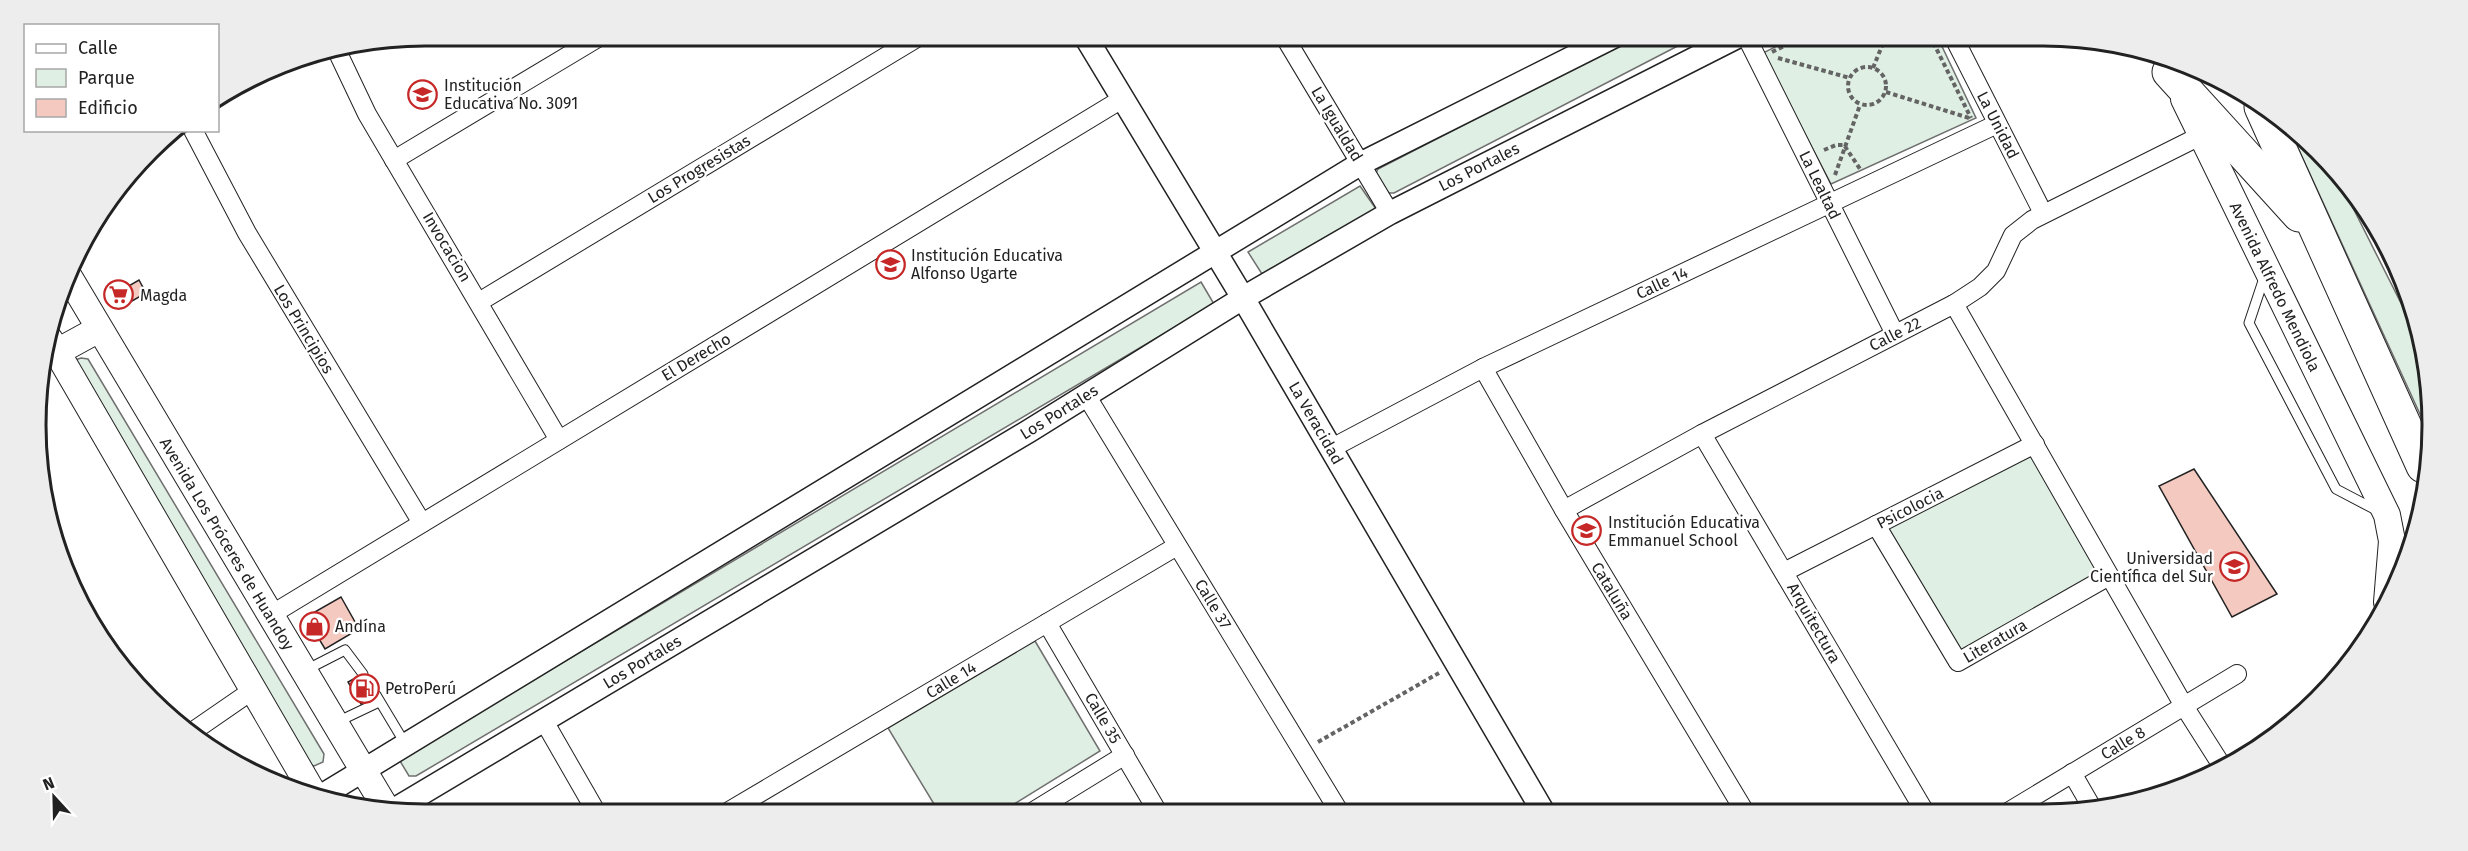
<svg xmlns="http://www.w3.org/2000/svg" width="2468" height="851" font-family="'Fira Sans',sans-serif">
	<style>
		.green { fill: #e0efe3; stroke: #6f6f6f; stroke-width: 1.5 }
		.building { fill: #f3c9c0; stroke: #222; stroke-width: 1.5 }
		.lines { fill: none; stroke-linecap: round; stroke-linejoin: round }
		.service-casing { stroke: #222; stroke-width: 11 }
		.minor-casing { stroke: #222; stroke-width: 20 }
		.tertiary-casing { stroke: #222; stroke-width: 25 }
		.secondary-casing { stroke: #222; stroke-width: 28 }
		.motorway-casing { stroke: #222; stroke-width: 35 }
		.path { stroke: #646464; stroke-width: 4; stroke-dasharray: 4.5 3; stroke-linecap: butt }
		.service { stroke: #fff; stroke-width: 9 }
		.minor { stroke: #fff; stroke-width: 18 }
		.tertiary { stroke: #fff; stroke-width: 22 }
		.secondary { stroke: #fff; stroke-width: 26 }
		.motorway { stroke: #fff; stroke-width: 33 }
		.labels { text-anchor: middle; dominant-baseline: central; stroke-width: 4.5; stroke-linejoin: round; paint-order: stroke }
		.poi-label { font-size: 16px; fill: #222; stroke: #fff; text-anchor: start }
		.street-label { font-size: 16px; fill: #222; stroke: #fff }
		.rim { fill: none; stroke: #222; stroke-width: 3 }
	</style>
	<rect width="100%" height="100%" fill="#fff"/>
	<!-- green -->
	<g class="green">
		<path d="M 1637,36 L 1697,36 L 1394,193 L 1386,193 L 1374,177 L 1378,169 Z"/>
		<path d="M 1797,36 L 1937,36 L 1976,118 L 1831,184 L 1763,53 Z"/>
		<path d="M 2288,126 L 2344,190 L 2412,325 L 2429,374 L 2425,425 Z"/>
		<path d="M 1360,186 L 1376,209 L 1262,274 L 1248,252 Z"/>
		<path d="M 1201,282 L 1214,304 L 416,776 L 409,776 L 400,761 L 406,756 Z"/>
		<path d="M 81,358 L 88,359 L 324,754 L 323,762 L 314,766 L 305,763 L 75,360 Z"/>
		<path d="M 2032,451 L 2101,574 L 1958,655 L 1883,527 Z"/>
		<path d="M 1035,641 L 1100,751 L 998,814 L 940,814 L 888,728 Z"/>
	</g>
	<!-- building -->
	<g class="building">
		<path d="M 139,280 L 146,293 L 120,308 L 113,295 Z"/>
		<path d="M 2194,469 L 2277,594 L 2232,617 L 2159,486 Z"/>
		<path d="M 341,597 L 359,629 L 325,649 L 306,617 Z"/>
		<path d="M 366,672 L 379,693 L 361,704 L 348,682 Z"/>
	</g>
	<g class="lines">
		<defs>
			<g id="service">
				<path d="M 2265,275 L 2249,323 L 2336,489 L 2378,511"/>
				<path d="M 304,671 L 345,650 L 363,674"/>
				<path d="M 376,695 L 406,745"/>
				<path d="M 337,722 L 379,702"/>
			</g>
			<g id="minor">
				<path d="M 1284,36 L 1390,213"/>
				<path d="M 1746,36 L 1895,334"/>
				<path d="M 1953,36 L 2043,213"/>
				<path d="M 338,53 L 367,114 L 559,440"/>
				<path d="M 193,130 L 247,233 L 422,523"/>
				<path d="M 394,160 L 601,36"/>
				<path d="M 479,302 L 920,36"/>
				<path d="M 1954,304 L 2184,706 L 2224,769"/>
				<path d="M 1483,368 L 1564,510 L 1745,812"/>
				<path d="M 1086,395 L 1340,813"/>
				<path d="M 1702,434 L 1925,812"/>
				<path d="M 1330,449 L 1483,368 L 1997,124"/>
				<path d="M 1564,510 L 1702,434 L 1954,304 L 1980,287 L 1996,271 L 2013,235 L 2032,220 L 2202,135"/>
				<path d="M 1876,525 L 1958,662 L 2109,576"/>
				<path d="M 1784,572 L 2035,444"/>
				<path d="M 269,616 L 1122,99"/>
				<path d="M 1047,623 L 1159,814"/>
				<path d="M 544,721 L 598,815"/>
				<path d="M 192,732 L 253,690"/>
				<path d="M 2072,773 L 2094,811"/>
				<path d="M 2008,812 L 2237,674"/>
				<path d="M 724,814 L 1177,546"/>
				<path d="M 1029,814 L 1125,755"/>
			</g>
			<g id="tertiary">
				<path d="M 1085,36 L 1243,298 L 1544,813"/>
				<path d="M 318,798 L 1360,164 L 1615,36"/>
				<path d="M 392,811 L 1029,431 L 1243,298 L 1390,213 L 1739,36"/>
			</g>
			<g id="secondary">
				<path d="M 2184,99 L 2387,515 L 2392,541 L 2387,602"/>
				<path d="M 69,277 L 387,810"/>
				<path d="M 50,340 L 316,798"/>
				<path d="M 57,352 L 99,329"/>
			</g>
			<g id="motorway">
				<path d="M 2169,72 L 2299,215"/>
				<path d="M 2261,107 L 2423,466"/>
			</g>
		</defs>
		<!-- service casing -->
		<use href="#service" class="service-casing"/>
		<!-- minor casing -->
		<use href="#minor" class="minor-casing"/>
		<!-- tertiary casing -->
		<use href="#tertiary" class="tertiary-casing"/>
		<!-- secondary casing -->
		<use href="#secondary" class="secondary-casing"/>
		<!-- motorway casing -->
		<use href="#motorway" class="motorway-casing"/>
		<!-- path -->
		<g class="path">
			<path d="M 1930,36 L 1971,118"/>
			<path d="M 1772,52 L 1805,36"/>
			<path d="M 1778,58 L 1850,78"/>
			<circle cx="1867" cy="86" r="19"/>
			<path d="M 1873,68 L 1886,36"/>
			<path d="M 1886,92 L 1969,118"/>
			<path d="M 1824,150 L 1836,145 L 1844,145 L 1860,169"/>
			<path d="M 1835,175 L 1860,105"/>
			<path d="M 1318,742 L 1439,673"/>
		</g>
		<!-- service -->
		<use href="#service" class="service"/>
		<!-- minor -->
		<use href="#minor" class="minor"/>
		<!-- tertiary -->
		<use href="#tertiary" class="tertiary"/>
		<!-- secondary -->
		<use href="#secondary" class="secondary"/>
		<!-- motorway -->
		<use href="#motorway" class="motorway"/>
	</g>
	<!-- icons -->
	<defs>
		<symbol id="school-ring" viewBox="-11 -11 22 22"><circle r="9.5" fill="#fff" stroke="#c62828" stroke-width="1.5"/><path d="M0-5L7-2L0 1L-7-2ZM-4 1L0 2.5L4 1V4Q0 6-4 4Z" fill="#c62828"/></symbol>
		<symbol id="supermarket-ring" viewBox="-11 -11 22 22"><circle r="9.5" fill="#fff" stroke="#c62828" stroke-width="1.5"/><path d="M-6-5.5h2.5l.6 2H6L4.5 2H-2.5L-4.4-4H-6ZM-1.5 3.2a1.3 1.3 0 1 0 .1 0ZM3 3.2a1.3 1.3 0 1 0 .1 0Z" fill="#c62828"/></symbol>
		<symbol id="university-ring" viewBox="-11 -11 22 22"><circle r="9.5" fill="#fff" stroke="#c62828" stroke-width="1.5"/><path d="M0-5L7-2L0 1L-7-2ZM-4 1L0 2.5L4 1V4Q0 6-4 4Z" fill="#c62828"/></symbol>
		<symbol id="shop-ring" viewBox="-11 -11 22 22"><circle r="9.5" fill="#fff" stroke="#c62828" stroke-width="1.5"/><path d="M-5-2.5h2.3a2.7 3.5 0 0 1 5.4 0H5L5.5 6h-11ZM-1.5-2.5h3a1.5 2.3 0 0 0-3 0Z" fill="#c62828"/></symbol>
		<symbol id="fuel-ring" viewBox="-11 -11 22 22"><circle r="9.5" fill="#fff" stroke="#c62828" stroke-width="1.5"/><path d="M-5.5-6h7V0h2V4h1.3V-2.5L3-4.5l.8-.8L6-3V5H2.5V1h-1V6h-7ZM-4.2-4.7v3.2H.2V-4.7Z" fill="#c62828"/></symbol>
	</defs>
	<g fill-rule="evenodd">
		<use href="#school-ring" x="406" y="78" width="33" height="33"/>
		<use href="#school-ring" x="874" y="248" width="33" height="33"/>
		<use href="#supermarket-ring" x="102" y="278" width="33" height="33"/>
		<use href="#school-ring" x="1570" y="514" width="33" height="33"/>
		<use href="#university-ring" x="2218" y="550" width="33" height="33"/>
		<use href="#shop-ring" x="298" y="610" width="33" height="33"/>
		<use href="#fuel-ring" x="348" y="672" width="33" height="33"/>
	</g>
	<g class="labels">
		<!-- poi labels -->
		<g class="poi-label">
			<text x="444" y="85">Institución<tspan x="444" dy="18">Educativa No. 3091</tspan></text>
			<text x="911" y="255">Institución Educativa<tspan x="911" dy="18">Alfonso Ugarte</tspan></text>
			<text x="140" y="295">Magda</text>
			<text x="1608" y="522">Institución Educativa<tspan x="1608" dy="18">Emmanuel School</tspan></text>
			<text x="2213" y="558" text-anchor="end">Universidad<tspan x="2213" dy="18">Científica del Sur</tspan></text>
			<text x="335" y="626">Andína</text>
			<text x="385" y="688">PetroPerú</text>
		</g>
		<!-- street labels -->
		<g class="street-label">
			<text transform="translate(1337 124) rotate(59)">La Igualdad</text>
			<text transform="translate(1998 125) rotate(63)">La Unidad</text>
			<text transform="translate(1479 167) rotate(-27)">Los Portales</text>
			<text transform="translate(699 169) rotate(-31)">Los Progresistas</text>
			<text transform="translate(1820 185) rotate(64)">La Lealtad</text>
			<text transform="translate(447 247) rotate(59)">Invocacion</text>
			<text transform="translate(1662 283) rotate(-25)">Calle 14</text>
			<text transform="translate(2275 287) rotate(64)">Avenida Alfredo Mendiola</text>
			<text transform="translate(304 329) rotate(59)">Los Principios</text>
			<text transform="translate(1895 334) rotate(-27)">Calle 22</text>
			<text transform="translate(696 357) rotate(-31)">El Derecho</text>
			<text transform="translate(1059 412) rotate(-32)">Los Portales</text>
			<text transform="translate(1316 423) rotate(60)">La Veracidad</text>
			<text transform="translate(1910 508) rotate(-27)">Psicolocia</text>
			<text transform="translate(227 544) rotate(59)">Avenida Los Próceres de Huandoy</text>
			<text transform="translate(1612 591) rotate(59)">Cataluña</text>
			<text transform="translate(1213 604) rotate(59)">Calle 37</text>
			<text transform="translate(1814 623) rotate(60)">Arquitectura</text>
			<text transform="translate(1995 641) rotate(-30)">Literatura</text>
			<text transform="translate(642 662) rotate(-31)">Los Portales</text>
			<text transform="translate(951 680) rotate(-31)">Calle 14</text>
			<text transform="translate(1103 718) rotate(60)">Calle 35</text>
			<text transform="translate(2123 743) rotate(-31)">Calle 8</text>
		</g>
	</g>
	<!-- crop -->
	<path d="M0 0H2468V851H0ZM425 46H2043A379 379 0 0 1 2422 425V425A379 379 0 0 1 2043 804H425A379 379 0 0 1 46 425V425A379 379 0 0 1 425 46Z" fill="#ededed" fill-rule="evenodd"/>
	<path class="rim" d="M425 46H2043A379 379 0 0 1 2422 425V425A379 379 0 0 1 2043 804H425A379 379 0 0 1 46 425V425A379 379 0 0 1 425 46Z"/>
	<!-- legend -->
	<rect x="24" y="24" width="195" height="108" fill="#ffffff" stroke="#a7a7a7" stroke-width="1.5"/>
	<rect x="36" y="44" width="30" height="9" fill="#ffffff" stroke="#a7a7a7" stroke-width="1.5"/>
	<text x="78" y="54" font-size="18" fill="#222222">Calle</text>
	<rect x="36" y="69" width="30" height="18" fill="#e0efe3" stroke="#a7a7a7" stroke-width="1.5"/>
	<text x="78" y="84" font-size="18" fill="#222222">Parque</text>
	<rect x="36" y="99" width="30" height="18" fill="#f3c9c0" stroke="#a7a7a7" stroke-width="1.5"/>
	<text x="78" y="114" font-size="18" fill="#222222">Edificio</text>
	<!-- north arrow -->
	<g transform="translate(54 797) rotate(338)" stroke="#ffffff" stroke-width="4.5" paint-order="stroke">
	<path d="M0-4.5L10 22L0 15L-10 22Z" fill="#222222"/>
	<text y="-9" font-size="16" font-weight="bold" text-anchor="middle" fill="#222222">N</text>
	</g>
</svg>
